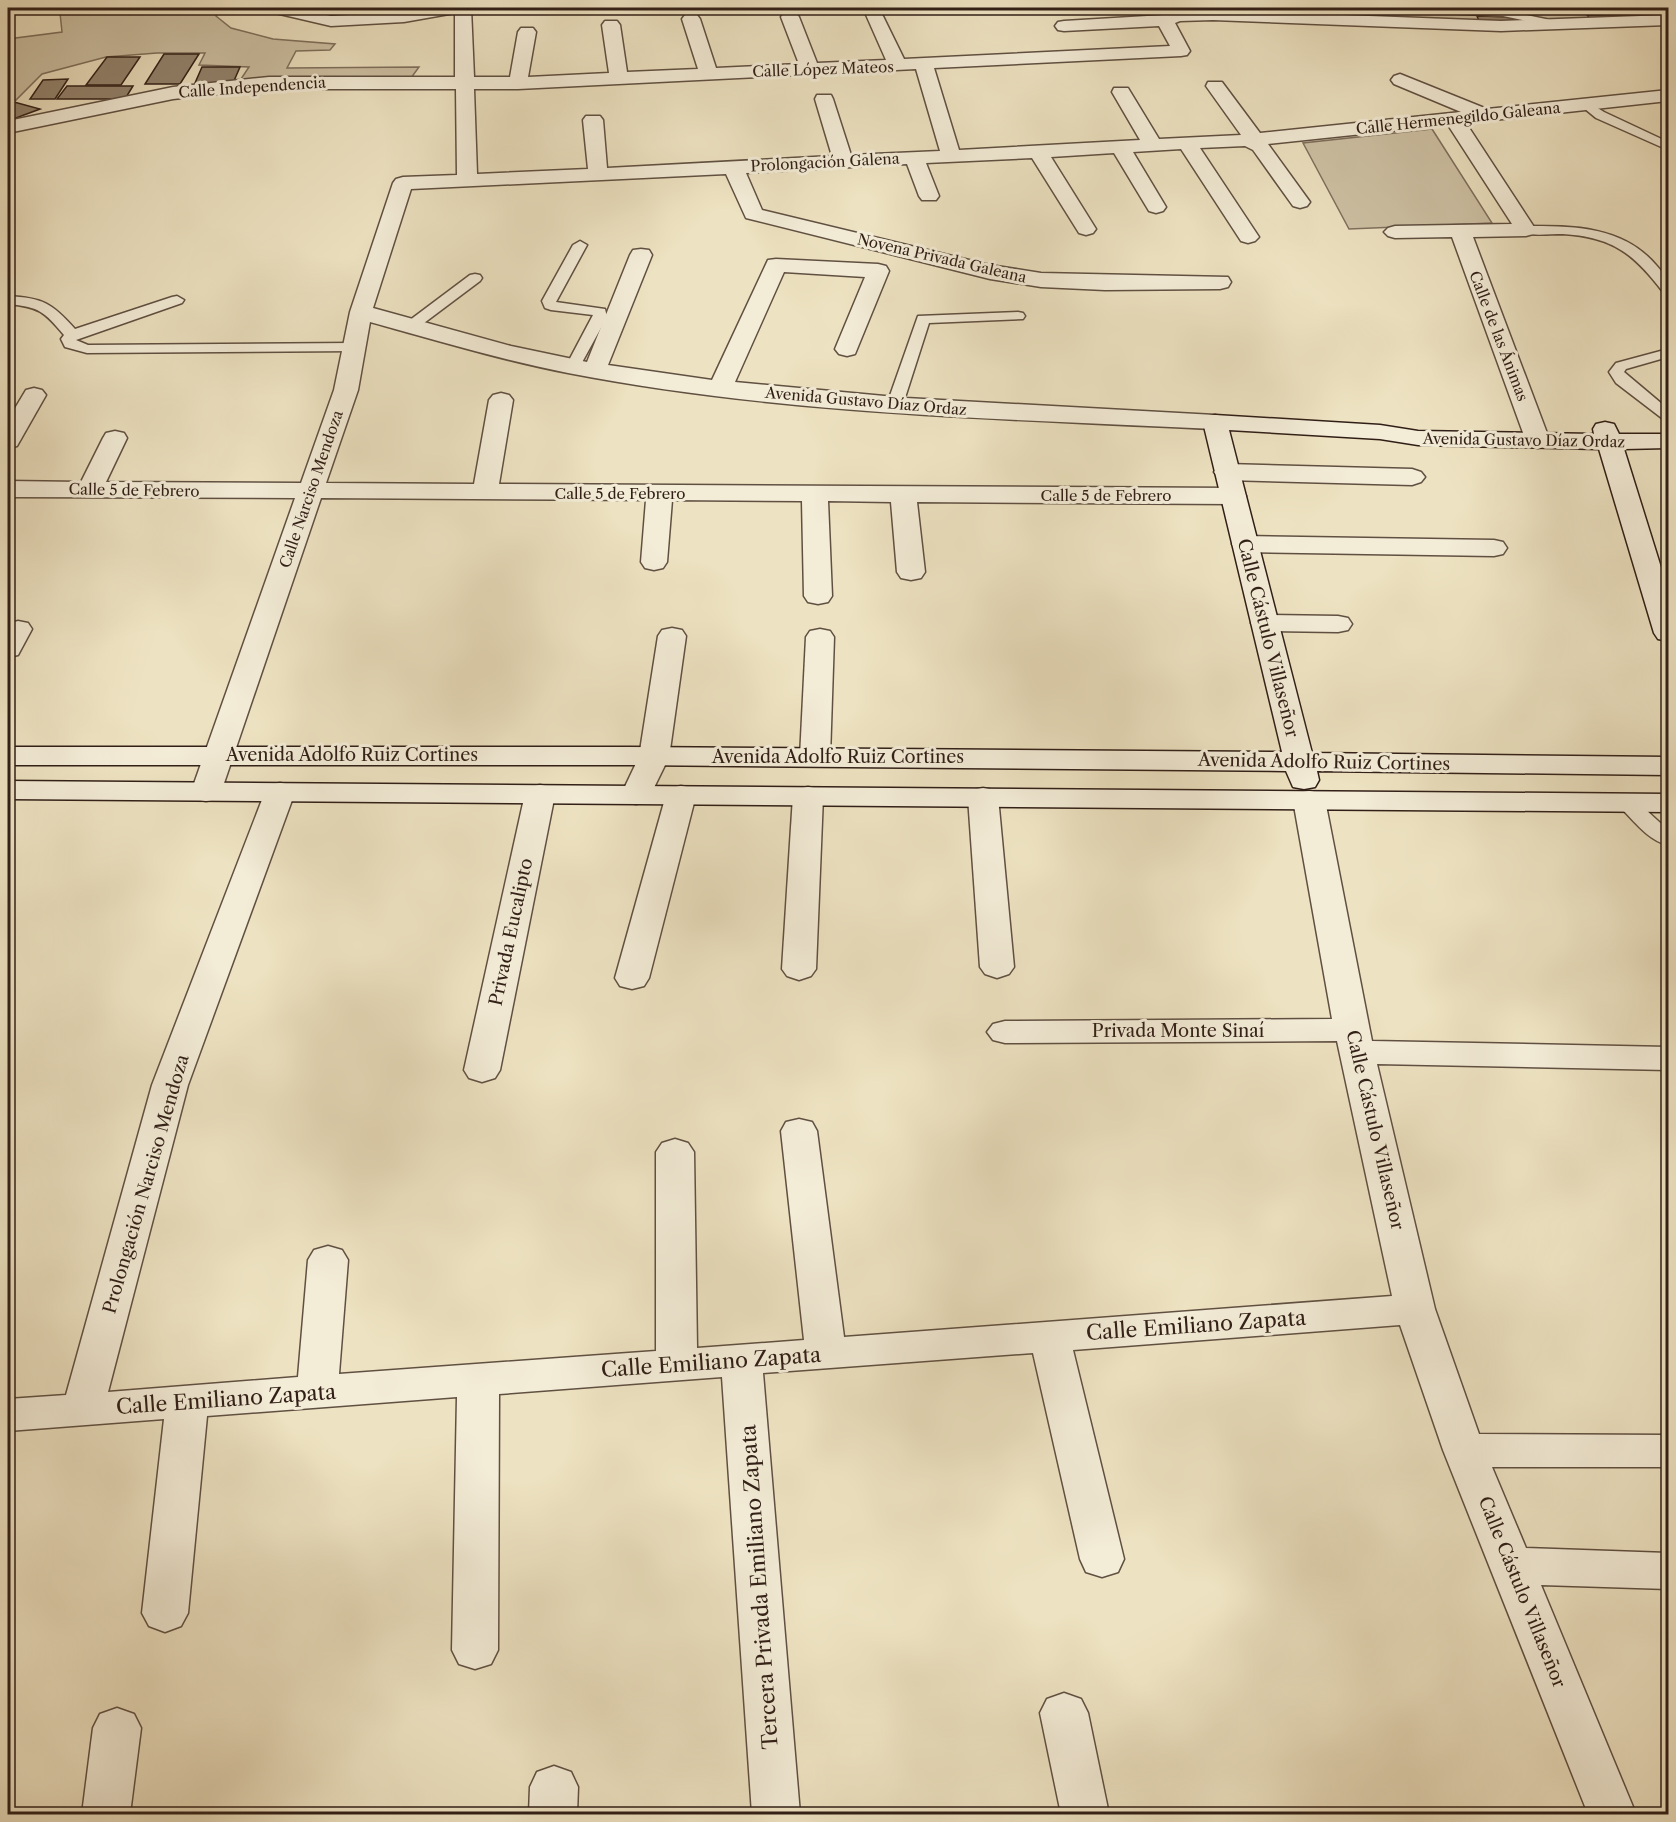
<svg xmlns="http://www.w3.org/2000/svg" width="1676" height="1822" font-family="'Libre Caslon Text',serif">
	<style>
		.green { fill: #cdc1a4; stroke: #7f705e; stroke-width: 1.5 }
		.building { fill: #93846f; stroke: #311f17; stroke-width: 1.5 }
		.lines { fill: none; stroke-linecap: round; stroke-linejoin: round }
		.lane-casing { stroke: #605042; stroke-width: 3 }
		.street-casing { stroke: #605042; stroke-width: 3 }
		.secondary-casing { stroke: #311f17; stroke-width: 3 }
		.lane { fill: #f3ecd7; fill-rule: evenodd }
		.street { fill: #f3ecd7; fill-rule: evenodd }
		.secondary { fill: #f3ecd7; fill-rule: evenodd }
		.labels { text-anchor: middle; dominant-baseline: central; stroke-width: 6; stroke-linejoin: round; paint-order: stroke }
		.far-street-label { font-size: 15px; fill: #311f17; stroke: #f3ecd7 }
		.street-label { font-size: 18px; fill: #311f17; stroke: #f3ecd7 }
		.near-street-label { font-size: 21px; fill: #311f17; stroke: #f3ecd7 }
	</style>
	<rect width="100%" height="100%" fill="#ede2c1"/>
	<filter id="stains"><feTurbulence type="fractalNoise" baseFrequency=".00333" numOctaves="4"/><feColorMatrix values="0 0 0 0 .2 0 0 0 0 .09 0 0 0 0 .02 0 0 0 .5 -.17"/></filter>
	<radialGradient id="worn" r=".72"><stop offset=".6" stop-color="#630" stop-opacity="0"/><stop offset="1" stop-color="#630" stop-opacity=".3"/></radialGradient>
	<!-- green -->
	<g class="green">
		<path d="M 97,8 L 219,8 L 216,16 L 231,28 L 273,39 L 335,44 L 330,50 L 296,51 L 287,68 L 419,67 L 411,78 L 241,79 L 249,67 L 199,65 L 205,53 L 157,53 L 106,57 L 42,74 L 16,100 L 8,103 L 8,39 L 62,32 L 60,13 Z"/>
		<path d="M 1184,8 L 1668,8 L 1668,19 L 1533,24 L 1184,13 Z"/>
		<path d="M 1432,129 L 1492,223 L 1349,229 L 1303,143 Z"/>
	</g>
	<!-- building -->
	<g class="building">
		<path d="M 1199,8 L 1272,8 L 1273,11 Z"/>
		<path d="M 1651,14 L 1657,19 L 1592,21 L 1587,15 Z"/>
		<path d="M 1477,16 L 1514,17 L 1516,21 L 1479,21 Z"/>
		<path d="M 164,54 L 199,54 L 180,84 L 145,84 Z"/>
		<path d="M 107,57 L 140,57 L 121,85 L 86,85 Z"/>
		<path d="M 202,67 L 240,67 L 233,83 L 195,83 Z"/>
		<path d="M 68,79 L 55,99 L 30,99 L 43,80 Z"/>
		<path d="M 67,86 L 133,86 L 125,99 L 57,99 Z"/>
		<path d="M 14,102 L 40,109 L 8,121 L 8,104 Z"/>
	</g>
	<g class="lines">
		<defs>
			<g id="lane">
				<path d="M 21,8 L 42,8 C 38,13 25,13 21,8 Z"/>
				<path d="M 1400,8 L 1503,10 L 1560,22 L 1566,25 L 1560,28 L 1503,16 L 1405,11 Z"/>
				<path d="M 1585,100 L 1604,112 L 1668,142 L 1668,150 L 1596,118 L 1579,104 Z"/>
				<path d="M 1526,226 C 1573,226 1623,226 1656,265 C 1665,275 1668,280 1668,293 L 1663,292 C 1634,254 1613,237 1563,234 C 1550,234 1534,236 1521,233 L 1519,230 Z"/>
				<path d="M 580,241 L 587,245 L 556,302 L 605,309 L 607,317 L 580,366 L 573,370 L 566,366 L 593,315 L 551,310 L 545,308 L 542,301 L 573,245 Z"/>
				<path d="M 475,274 L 480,275 L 482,278 L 480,281 L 416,329 L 406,329 L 404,326 L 406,323 L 470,275 Z"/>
				<path d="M 8,296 C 43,298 52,303 75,329 L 172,297 L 177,296 L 184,300 L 182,303 L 76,340 L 88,345 L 354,343 L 361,347 L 354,351 L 87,353 L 65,347 L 61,339 L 64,335 C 44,311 39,307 8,304 Z"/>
				<path d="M 1018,312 L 1023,313 L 1025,316 L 1023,319 L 929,323 L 903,404 L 900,407 L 890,407 L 887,404 L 918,316 Z"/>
				<path d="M 1668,349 L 1668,357 L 1626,369 L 1624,372 L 1668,409 L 1668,421 L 1663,419 L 1616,383 L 1609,372 L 1616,363 Z"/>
				<path d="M 1627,797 L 1634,799 L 1668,830 L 1668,845 C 1649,841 1634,821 1620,807 L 1617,803 L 1620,799 Z"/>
			</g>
			<g id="street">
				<path d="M 268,8 L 296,8 L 331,16 L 404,12 L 428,8 L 471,8 L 474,77 L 510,77 L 518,32 L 521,28 L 533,28 L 536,32 L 528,77 L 609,73 L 602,25 L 605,21 L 617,21 L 620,25 L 627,72 L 698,69 L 682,19 L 685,15 L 697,15 L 700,19 L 716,68 L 799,64 L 781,17 L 784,13 L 796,13 L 799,17 L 817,63 L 886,60 L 863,8 L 879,8 L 904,59 L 1170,46 L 1159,26 L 1064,31 L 1058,30 L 1055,26 L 1058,22 L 1064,21 L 1164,15 L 1179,11 L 1213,10 L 1501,21 L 1668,15 L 1668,25 L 1501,31 L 1213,20 L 1180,21 L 1175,23 L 1190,51 L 1187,55 L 1181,56 L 934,68 L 959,150 L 1140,140 L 1112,92 L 1114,88 L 1128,88 L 1159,139 L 1241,135 L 1206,86 L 1208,82 L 1222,82 L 1260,133 L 1461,112 L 1394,84 L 1391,80 L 1394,76 L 1400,74 L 1487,109 L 1668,90 L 1668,101 L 1466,123 L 1536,230 L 1533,234 L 1526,236 L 1473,237 L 1550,441 L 1547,446 L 1538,448 L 1529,446 L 1526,441 L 1452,237 L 1395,238 L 1388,236 L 1384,232 L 1388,228 L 1395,226 L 1512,224 L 1448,125 L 1268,144 L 1310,202 L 1307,206 L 1300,208 L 1293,206 L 1253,150 L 1245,146 L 1200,148 L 1259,237 L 1255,241 L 1248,243 L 1241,241 L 1181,149 L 1133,152 L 1166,207 L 1163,211 L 1156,213 L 1149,211 L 1114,153 L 1051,157 L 1096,229 L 1093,233 L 1086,235 L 1079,233 L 1032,158 L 926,163 L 939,196 L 936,200 L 922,200 L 919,196 L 907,164 L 746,173 L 762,210 L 990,265 L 1041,273 L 1228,277 L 1231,282 L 1228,287 L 1220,289 L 1105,290 L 1041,287 L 990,279 L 746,218 L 726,174 L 411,189 L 373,308 L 511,346 L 587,362 L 630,255 L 633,250 L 641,249 L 649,250 L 652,255 L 608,365 L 712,380 L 768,260 L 776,259 L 878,264 L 886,266 L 889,271 L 855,354 L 847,356 L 839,354 L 835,349 L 865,277 L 784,272 L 735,382 L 906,398 L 1215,415 L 1224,417 L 1227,422 L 1224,427 L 1215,429 C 1000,419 780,414 568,373 C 501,360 436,340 370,322 L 358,390 L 326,483 L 474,484 L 489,400 L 493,395 L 501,393 L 509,395 L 513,400 L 499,484 L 1233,488 L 1242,491 L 1246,496 L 1242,501 L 1233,504 L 917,502 L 925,572 L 921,578 L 911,580 L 901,578 L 897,572 L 891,502 L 828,501 L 832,596 L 828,602 L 818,604 L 808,602 L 804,596 L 802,501 L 672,500 L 667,562 L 663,568 L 654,570 L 645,568 L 641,562 L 646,500 L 321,498 L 221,792 L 217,799 L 206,801 L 195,799 L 191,792 L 295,498 L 8,497 L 8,481 L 81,482 L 103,438 L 106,433 L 115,431 L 124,433 L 127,438 L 106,482 L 301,483 L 334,390 L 350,312 L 393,183 L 396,179 L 403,177 L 457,175 L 456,89 L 269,89 L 173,99 L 8,133 L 8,121 L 173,87 L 269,77 L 455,77 L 455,13 L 404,22 L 331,26 L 271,12 ZM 916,69 L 940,151 L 851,155 L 833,99 L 831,95 L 817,95 L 815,99 L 832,156 L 607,168 L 603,120 L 600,116 L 586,116 L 583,120 L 588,169 L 477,174 L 474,89 L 518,89 Z"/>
				<path d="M 34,388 L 42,390 L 46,395 L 17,446 L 8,448 L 8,420 L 26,390 Z"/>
				<path d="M 1227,464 L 1412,469 L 1421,472 L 1425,477 L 1421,482 L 1412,485 L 1227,480 L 1218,477 L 1214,472 L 1218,467 Z"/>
				<path d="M 1245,536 L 1494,540 L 1503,542 L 1507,548 L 1503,554 L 1494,556 L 1245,552 L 1236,550 L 1232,544 L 1236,538 Z"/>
				<path d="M 1265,615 L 1338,616 L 1348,618 L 1352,624 L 1348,630 L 1338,632 L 1265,631 L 1255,629 L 1251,623 L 1255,617 Z"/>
				<path d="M 18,621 L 28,623 L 32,629 L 18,655 L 8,657 L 8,624 Z"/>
				<path d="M 672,628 L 682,630 L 686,636 L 669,757 L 647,802 L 636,804 L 625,802 L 621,795 L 639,757 L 658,636 L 662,630 Z"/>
				<path d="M 820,629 L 830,631 L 834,637 L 830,757 L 826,763 L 815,766 L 804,763 L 800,757 L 806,637 L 810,631 Z"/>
				<path d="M 280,783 L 291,785 L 295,792 L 188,1085 L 108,1392 L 298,1377 L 308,1260 L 314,1250 L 328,1246 L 342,1250 L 348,1260 L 339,1374 L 656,1351 L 656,1152 L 662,1143 L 675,1139 L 688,1143 L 694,1152 L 697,1348 L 804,1340 L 781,1131 L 786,1122 L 799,1119 L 812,1122 L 817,1131 L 844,1337 L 1392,1296 L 1337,1041 L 1005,1043 L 993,1040 L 987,1032 L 993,1024 L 1005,1021 L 1332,1019 L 1293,800 L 1298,793 L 1309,791 L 1320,793 L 1325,800 L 1372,1041 L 1668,1047 L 1668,1070 L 1377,1064 L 1435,1309 L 1479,1434 L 1668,1435 L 1668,1467 L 1492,1467 L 1526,1548 L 1668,1553 L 1668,1589 L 1541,1585 L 1636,1814 L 1588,1814 L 1443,1450 L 1400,1325 L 1073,1350 L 1124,1559 L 1118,1572 L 1102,1577 L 1086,1572 L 1080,1559 L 1033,1353 L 763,1373 L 800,1814 L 752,1814 L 722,1377 L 499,1394 L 498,1650 L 491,1664 L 475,1669 L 459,1664 L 452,1650 L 457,1397 L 207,1416 L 188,1613 L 181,1626 L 165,1632 L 149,1626 L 142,1613 L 164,1419 L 8,1431 L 8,1399 L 66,1395 L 152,1085 L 265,792 L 269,785 Z"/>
				<path d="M 540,785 L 551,787 L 555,794 L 500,1070 L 495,1078 L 482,1082 L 469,1078 L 464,1070 L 525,794 L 529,787 Z"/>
				<path d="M 681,786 L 692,788 L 696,795 L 649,978 L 644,986 L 632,989 L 620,986 L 615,978 L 666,795 L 670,788 Z"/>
				<path d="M 808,787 L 819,789 L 823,796 L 816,969 L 811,976 L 799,980 L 787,976 L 782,969 L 793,796 L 797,789 Z"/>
				<path d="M 983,788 L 994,790 L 998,797 L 1014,967 L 1009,974 L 997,978 L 985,974 L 980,967 L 968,797 L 972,790 Z"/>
				<path d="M 1064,1693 L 1081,1699 L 1088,1713 L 1109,1814 L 1061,1814 L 1040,1713 L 1047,1699 Z"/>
				<path d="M 117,1708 L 134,1714 L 141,1728 L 130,1814 L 82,1814 L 93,1728 L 100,1714 Z"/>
				<path d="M 554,1766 L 571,1772 L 578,1787 L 577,1814 L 529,1814 L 530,1787 L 537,1772 Z"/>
			</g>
			<g id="secondary">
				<path d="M 1215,415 L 1380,425 L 1418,431 L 1594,434 L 1593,429 L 1596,424 L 1605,422 L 1614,424 L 1619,434 L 1668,434 L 1668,448 L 1624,449 L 1668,590 L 1668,641 L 1658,639 L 1654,633 L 1599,449 L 1418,445 L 1380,439 L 1229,430 L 1312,753 L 1668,757 L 1668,775 L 1317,771 L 1319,780 L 1315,787 L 1304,789 L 1293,787 L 1286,771 L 630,765 L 8,765 L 8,747 L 630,747 L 1282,752 L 1203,422 L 1206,417 Z"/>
				<path d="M 8,781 L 1668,794 L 1668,812 L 8,799 Z"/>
			</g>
		</defs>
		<!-- lane casing -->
		<use href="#lane" class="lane-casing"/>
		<!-- street casing -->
		<use href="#street" class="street-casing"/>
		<!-- secondary casing -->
		<use href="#secondary" class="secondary-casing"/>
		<!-- lane -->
		<use href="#lane" class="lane"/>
		<!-- street -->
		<use href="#street" class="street"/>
		<!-- secondary -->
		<use href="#secondary" class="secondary"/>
	</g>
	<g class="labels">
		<!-- far-street labels -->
		<g class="far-street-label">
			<text transform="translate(823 69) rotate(-2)">Calle López Mateos</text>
			<text transform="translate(252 87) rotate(-4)">Calle Independencia</text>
			<text transform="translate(1458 118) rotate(-6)">Calle Hermenegildo Galeana</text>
			<text transform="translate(825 162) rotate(-3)">Prolongación Galena</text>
			<text transform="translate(942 258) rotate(13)">Novena Privada Galeana</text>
			<text transform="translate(1499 336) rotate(69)">Calle de las Ánimas</text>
			<text transform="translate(866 401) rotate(5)">Avenida Gustavo Díaz Ordaz</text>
			<text transform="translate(1524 440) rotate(1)">Avenida Gustavo Díaz Ordaz</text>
			<text transform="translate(311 489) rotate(-71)">Calle Narciso Mendoza</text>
			<text transform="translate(134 490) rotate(1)">Calle 5 de Febrero</text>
			<text x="620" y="493">Calle 5 de Febrero</text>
			<text x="1106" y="495">Calle 5 de Febrero</text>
		</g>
		<!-- street labels -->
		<g class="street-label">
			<text transform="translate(1268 638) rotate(76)">Calle Cástulo Villaseñor</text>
			<text x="352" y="755">Avenida Adolfo Ruiz Cortines</text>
			<text x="838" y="757">Avenida Adolfo Ruiz Cortines</text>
			<text transform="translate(1324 762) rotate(1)">Avenida Adolfo Ruiz Cortines</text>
			<text transform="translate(511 932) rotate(-78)">Privada Eucalipto</text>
			<text x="1178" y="1031">Privada Monte Sinaí</text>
			<text transform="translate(1375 1130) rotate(77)">Calle Cástulo Villaseñor</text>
			<text transform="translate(146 1184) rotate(-74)">Prolongación Narciso Mendoza</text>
			<text transform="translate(1522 1592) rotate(68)">Calle Cástulo Villaseñor</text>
		</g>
		<!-- near-street labels -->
		<g class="near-street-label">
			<text transform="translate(1196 1325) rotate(-4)">Calle Emiliano Zapata</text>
			<text transform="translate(711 1362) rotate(-4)">Calle Emiliano Zapata</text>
			<text transform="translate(226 1399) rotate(-4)">Calle Emiliano Zapata</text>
			<text transform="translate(759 1587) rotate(-94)">Tercera Privada Emiliano Zapata</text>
		</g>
	</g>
	<!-- margin -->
	<rect width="1676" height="1822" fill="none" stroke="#ede2c1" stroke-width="30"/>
	<rect x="9" y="9" width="1658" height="1804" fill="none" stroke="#311f17" stroke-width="3"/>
	<rect x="15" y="15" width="1646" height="1792" fill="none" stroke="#311f17" stroke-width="1.5"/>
	<rect width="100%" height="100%" filter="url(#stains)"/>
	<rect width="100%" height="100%" fill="url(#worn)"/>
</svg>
